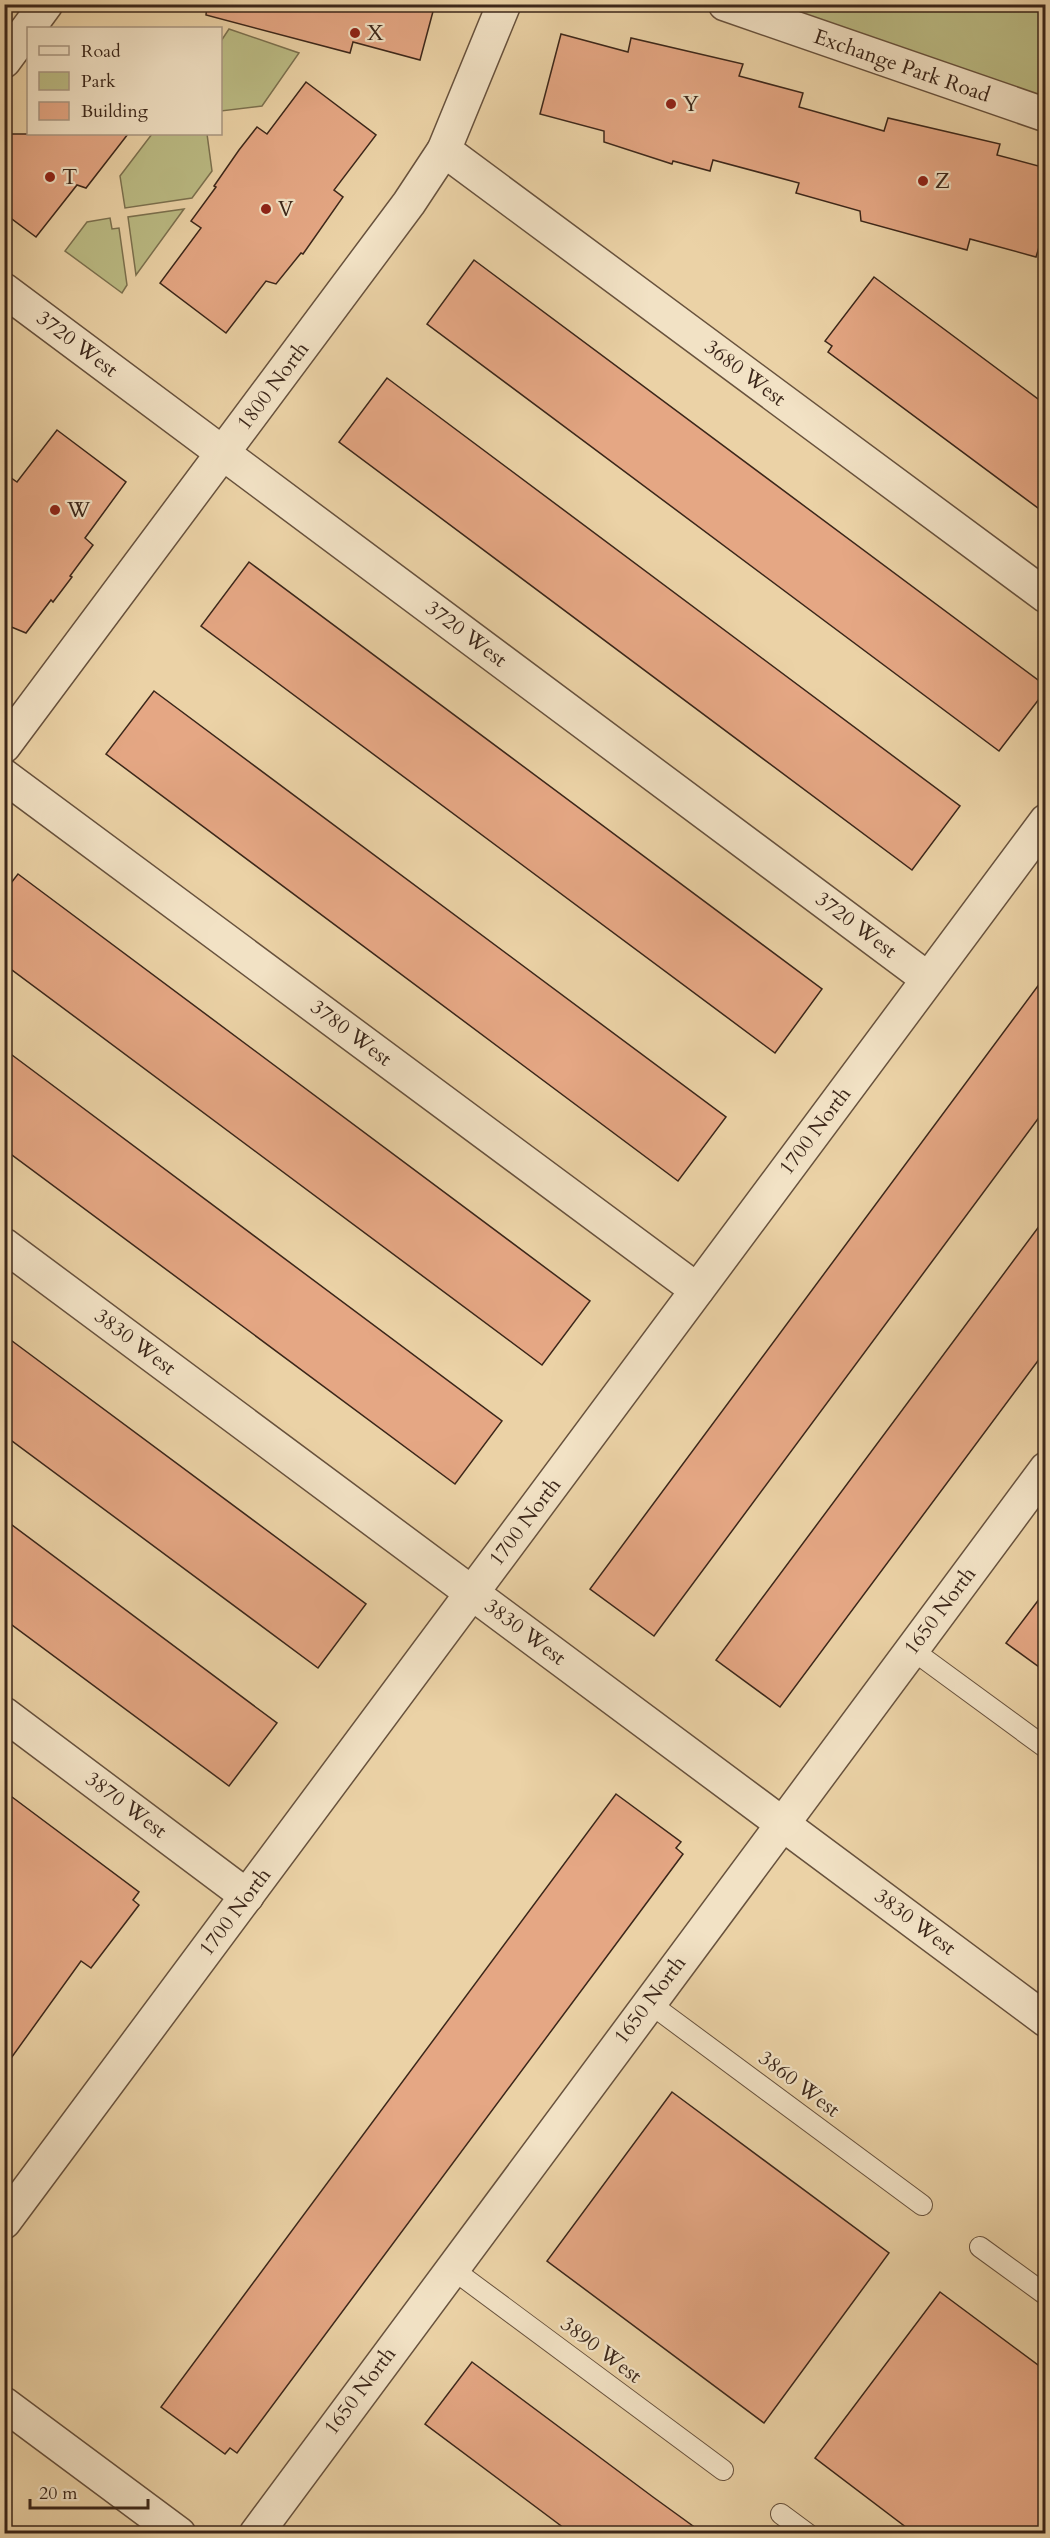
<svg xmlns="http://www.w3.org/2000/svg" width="1050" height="2538" font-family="Cardo,serif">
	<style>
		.green { fill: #bbbb84; stroke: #7c714f; stroke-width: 1.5 }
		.building { fill: #e5a784; stroke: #3c271a; stroke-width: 1.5 }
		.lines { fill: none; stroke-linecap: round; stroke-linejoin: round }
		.lane-casing { stroke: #68523d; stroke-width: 22 }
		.street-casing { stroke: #68523d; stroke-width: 36 }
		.lane { stroke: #f2e2c5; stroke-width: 20 }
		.street { stroke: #f2e2c5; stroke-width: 33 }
		.poi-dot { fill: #8f2418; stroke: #f2e2c5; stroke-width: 2 }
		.labels { text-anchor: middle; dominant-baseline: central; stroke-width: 4.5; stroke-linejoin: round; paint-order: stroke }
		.poi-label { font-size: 21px; fill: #3c271a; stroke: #f2e2c5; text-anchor: start }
		.street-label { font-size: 21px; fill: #3c271a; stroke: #f2e2c5 }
	</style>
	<rect width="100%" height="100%" fill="#ebd2a6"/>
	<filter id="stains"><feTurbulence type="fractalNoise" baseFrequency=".00333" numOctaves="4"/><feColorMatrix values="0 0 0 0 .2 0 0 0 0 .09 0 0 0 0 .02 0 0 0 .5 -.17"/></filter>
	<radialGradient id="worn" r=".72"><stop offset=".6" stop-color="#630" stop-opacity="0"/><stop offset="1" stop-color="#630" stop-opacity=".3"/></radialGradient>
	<!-- green -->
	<g class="green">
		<path d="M 766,5 L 1045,5 L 1045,99 Z"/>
		<path d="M 229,29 L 299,53 L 262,106 L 221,111 L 221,41 Z"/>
		<path d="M 152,134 L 207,134 L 212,171 L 192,198 L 125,208 L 120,176 Z"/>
		<path d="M 184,209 L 136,275 L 128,217 Z"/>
		<path d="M 110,218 L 112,229 L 119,228 L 127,285 L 122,293 L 65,251 L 87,222 Z"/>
	</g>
	<!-- building -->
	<g class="building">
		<path d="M 207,4 L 435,4 L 420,60 L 353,42 L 350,53 L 206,15 Z"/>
		<path d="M 561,34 L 628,52 L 631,38 L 743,64 L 739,76 L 803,93 L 799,107 L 884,131 L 888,118 L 1000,144 L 997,155 L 1046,168 L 1046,224 L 1036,257 L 970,239 L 967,250 L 861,221 L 860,211 L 796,193 L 799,183 L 713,160 L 710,171 L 673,161 L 672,164 L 604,142 L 604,131 L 540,114 Z"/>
		<path d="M 306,82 L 376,135 L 334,190 L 343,197 L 303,254 L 301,253 L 276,284 L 266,281 L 226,333 L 160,283 L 201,228 L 191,221 L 216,187 L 214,186 L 239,150 L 257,127 L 267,134 Z"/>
		<path d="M 4,134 L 128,134 L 86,188 L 77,185 L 36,237 L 4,213 Z"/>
		<path d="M 474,260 L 1046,686 L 1046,690 L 999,751 L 427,324 Z"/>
		<path d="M 874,277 L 1046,405 L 1046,514 L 828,352 L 832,346 L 825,341 Z"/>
		<path d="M 387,378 L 960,806 L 912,870 L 339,442 Z"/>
		<path d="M 57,430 L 126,482 L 85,538 L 93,545 L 70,576 L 72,577 L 53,602 L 51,600 L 26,633 L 4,624 L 4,473 L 17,482 Z"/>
		<path d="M 249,562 L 822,989 L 775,1053 L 201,626 Z"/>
		<path d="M 154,691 L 726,1117 L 678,1181 L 106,754 Z"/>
		<path d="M 18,874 L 590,1301 L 542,1365 L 4,964 L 4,892 Z"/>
		<path d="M 1046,975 L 1046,1108 L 654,1636 L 590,1589 Z"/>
		<path d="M 4,1049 L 502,1421 L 455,1484 L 4,1149 Z"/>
		<path d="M 1046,1217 L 1046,1350 L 780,1707 L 716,1660 Z"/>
		<path d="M 4,1335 L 366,1604 L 318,1668 L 4,1435 Z"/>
		<path d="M 4,1519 L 277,1723 L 229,1786 L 4,1619 Z"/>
		<path d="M 1046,1590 L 1046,1672 L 1006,1643 Z"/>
		<path d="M 4,1791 L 139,1892 L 133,1900 L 139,1905 L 91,1968 L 81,1961 L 4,2068 Z"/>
		<path d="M 616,1794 L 681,1842 L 676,1848 L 683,1854 L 237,2453 L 230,2448 L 225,2454 L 161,2407 Z"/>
		<path d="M 672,2092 L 889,2253 L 764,2423 L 547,2261 Z"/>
		<path d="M 940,2292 L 1046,2371 L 1046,2534 L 915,2534 L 815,2458 Z"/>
		<path d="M 472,2362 L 653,2497 L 704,2534 L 572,2534 L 425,2424 Z"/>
	</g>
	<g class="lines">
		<defs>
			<g id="lane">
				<path d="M 911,1649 L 1046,1748"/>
				<path d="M 648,2002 L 922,2205"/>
				<path d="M 980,2247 L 1046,2295"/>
				<path d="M 451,2268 L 723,2470"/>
				<path d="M 781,2514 L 808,2534"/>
			</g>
			<g id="street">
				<path d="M 725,4 L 1046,115"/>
				<path d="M 4,61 L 46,4"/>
				<path d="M 444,150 L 1046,596"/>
				<path d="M 4,290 L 928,979"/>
				<path d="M 4,746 L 409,203 L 444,150 L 504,4"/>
				<path d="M 4,776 L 697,1290"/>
				<path d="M 4,1245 L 1046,2020"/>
				<path d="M 4,1714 L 247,1896"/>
				<path d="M 4,2222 L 1046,821"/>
				<path d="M 4,2404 L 179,2534"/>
				<path d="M 256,2534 L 1046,1469"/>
			</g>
		</defs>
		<!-- lane casing -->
		<use href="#lane" class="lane-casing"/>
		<!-- street casing -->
		<use href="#street" class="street-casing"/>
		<!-- lane -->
		<use href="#lane" class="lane"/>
		<!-- street -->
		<use href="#street" class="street"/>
	</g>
	<!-- markers -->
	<g class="poi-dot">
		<circle cx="355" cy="33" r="6"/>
		<circle cx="671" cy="104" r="6"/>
		<circle cx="50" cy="177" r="6"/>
		<circle cx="923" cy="181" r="6"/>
		<circle cx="266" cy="209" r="6"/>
		<circle cx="55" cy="510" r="6"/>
	</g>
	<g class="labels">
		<!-- poi labels -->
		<g class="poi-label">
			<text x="367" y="33">X</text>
			<text x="683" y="104">Y</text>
			<text x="62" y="177">T</text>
			<text x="935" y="181">Z</text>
			<text x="278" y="209">V</text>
			<text x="67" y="510">W</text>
		</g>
		<!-- street labels -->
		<g class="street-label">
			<text transform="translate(902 66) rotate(19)">Exchange Park Road</text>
			<text transform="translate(77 344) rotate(37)">3720 West</text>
			<text transform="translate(745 373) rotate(37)">3680 West</text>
			<text transform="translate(273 386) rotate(-53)">1800 North</text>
			<text transform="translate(466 634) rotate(37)">3720 West</text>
			<text transform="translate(856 925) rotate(37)">3720 West</text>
			<text transform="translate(351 1033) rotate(37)">3780 West</text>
			<text transform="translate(815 1131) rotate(-53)">1700 North</text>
			<text transform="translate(135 1342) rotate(37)">3830 West</text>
			<text transform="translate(525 1522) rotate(-53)">1700 North</text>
			<text transform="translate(940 1611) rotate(-53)">1650 North</text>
			<text transform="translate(525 1632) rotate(37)">3830 West</text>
			<text transform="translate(126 1805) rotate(37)">3870 West</text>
			<text transform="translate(235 1912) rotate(-53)">1700 North</text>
			<text transform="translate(915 1922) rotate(37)">3830 West</text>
			<text transform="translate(650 2000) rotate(-53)">1650 North</text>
			<text transform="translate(799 2084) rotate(37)">3860 West</text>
			<text transform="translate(601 2350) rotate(37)">3890 West</text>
			<text transform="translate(360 2391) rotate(-53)">1650 North</text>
		</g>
	</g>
	<!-- margin -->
	<rect width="1050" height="2538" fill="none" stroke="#ebd2a6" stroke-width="24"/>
	<rect x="6" y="6" width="1038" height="2526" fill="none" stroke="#3c271a" stroke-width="3"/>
	<rect x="12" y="12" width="1026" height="2514" fill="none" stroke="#3c271a" stroke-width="1.5"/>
	<!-- legend -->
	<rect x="27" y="27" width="195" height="108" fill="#f2e2c5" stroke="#a99781" stroke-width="1.5"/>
	<rect x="39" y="46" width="30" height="9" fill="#f2e2c5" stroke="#a99781" stroke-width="1.5"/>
	<text x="81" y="57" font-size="18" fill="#3c271a">Road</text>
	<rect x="39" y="72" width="30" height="18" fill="#bbbb84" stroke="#a99781" stroke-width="1.5"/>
	<text x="81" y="87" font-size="18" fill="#3c271a">Park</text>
	<rect x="39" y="102" width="30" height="18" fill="#e5a784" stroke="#a99781" stroke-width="1.5"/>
	<text x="81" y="117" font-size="18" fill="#3c271a">Building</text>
	<!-- scale -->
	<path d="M30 2499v9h118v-9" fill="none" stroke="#3c271a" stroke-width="3"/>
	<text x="39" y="2499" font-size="18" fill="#3c271a" stroke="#f2e2c5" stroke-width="4.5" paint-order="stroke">20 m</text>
	<rect width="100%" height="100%" filter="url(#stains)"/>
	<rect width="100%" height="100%" fill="url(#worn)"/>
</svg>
